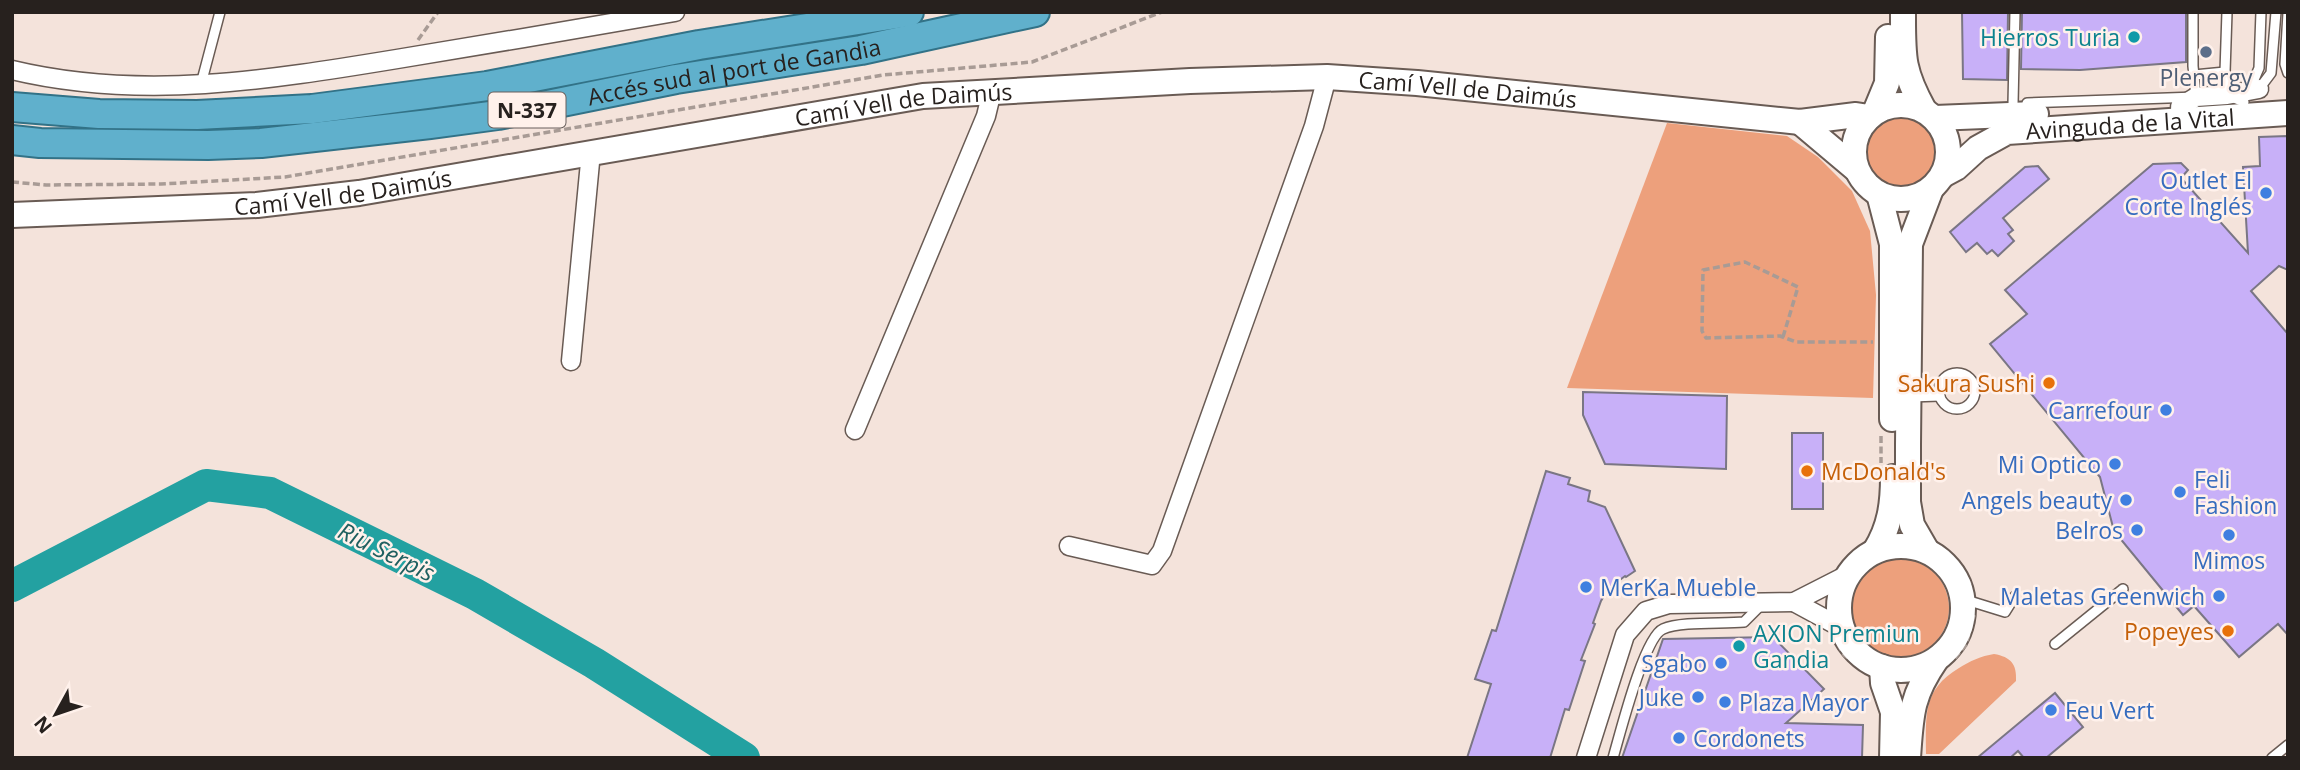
<svg xmlns="http://www.w3.org/2000/svg" width="2300" height="770" font-family="'Open Sans',sans-serif">
	<style>
		.green { fill: #eda07c }
		.lines { fill: none; stroke-linecap: round; stroke-linejoin: round }
		.river { stroke: #23a1a1; stroke-width: 32 }
		.building { fill: #c8b0f8; stroke: #7a7684; stroke-width: 2 }
		.service-casing { stroke: #695b54; stroke-width: 12 }
		.minor-casing { stroke: #695b54; stroke-width: 21 }
		.secondary-casing { stroke: #695b54; stroke-width: 28 }
		.trunk-casing { stroke: #327287; stroke-width: 32 }
		.path { stroke: #a89b95; stroke-width: 3.5; stroke-dasharray: 7 3.5; stroke-linecap: butt }
		.service { stroke: #fff; stroke-width: 9 }
		.minor { stroke: #fff; stroke-width: 18 }
		.secondary { stroke: #fff; stroke-width: 24 }
		.trunk { stroke: #60b0cc; stroke-width: 28 }
		.culture-dot { fill: #0f9aa8; stroke: #fff1eb; stroke-width: 2.5 }
		.service-dot { fill: #5c6f8a; stroke: #fff1eb; stroke-width: 2.5 }
		.shop-dot { fill: #3f7fe0; stroke: #fff1eb; stroke-width: 2.5 }
		.food-dot { fill: #e8710a; stroke: #fff1eb; stroke-width: 2.5 }
		.labels { text-anchor: middle; dominant-baseline: central; stroke-width: 5; stroke-linejoin: round; paint-order: stroke }
		.shield { fill: #fff1eb; stroke: #685f5c; stroke-width: 2 }
		.shield-label { font-size: 21px; font-weight: bold; fill: #27211e }
		.culture-label { font-size: 23px; fill: #0d838f; stroke: #fff1eb; text-anchor: end }
		.street-label { font-size: 23px; fill: #27211e; stroke: #fff1eb }
		.service-label { font-size: 23px; fill: #4e5e75; stroke: #fff1eb }
		.shop-label { font-size: 23px; fill: #366cbe; stroke: #fff1eb; text-anchor: end }
		.food-label { font-size: 23px; fill: #c56008; stroke: #fff1eb; text-anchor: end }
		.water-label { font-size: 24px; font-style: italic; fill: #206060; stroke: #fff1eb }
	</style>
	<rect width="100%" height="100%" fill="#f4e3db"/>
	<!-- green -->
	<g class="green">
		<circle cx="1900" cy="150" r="37"/>
		<path d="M 1667,123 L 1787,136 L 1818,157 L 1852,191 L 1870,231 L 1876,295 L 1873,398 L 1567,388 Z"/>
		<circle cx="1900" cy="608" r="49"/>
		<path d="M 1994,654 C 2011,657 2017,664 2016,681 L 1939,754 L 1926,754 C 1926,716 1922,690 1959,668 C 1970,661 1981,656 1994,654 Z"/>
	</g>
	<g class="lines">
		<!-- river -->
		<path class="river" d="M 12,586 L 206,485 L 270,493 L 475,594 L 594,663 L 744,758"/>
	</g>
	<!-- building -->
	<g class="building">
		<path d="M 1962,12 L 2008,12 L 2007,80 L 1963,79 Z"/>
		<path d="M 2022,12 L 2186,12 L 2186,62 L 2080,70 L 2021,69 Z"/>
		<path d="M 2288,136 L 2288,270 L 2279,266 L 2251,291 L 2288,334 L 2288,635 L 2278,624 L 2239,657 L 2194,606 L 2183,615 L 2114,531 L 2100,477 L 1990,344 L 2027,314 L 2005,290 L 2153,164 L 2181,163 L 2188,170 L 2181,178 L 2248,253 L 2243,167 L 2260,166 L 2259,137 Z"/>
		<path d="M 2038,166 L 2049,179 L 2003,218 L 2013,230 L 2008,234 L 2014,241 L 1998,256 L 1992,250 L 1987,254 L 1977,243 L 1966,252 L 1950,232 L 2025,167 Z"/>
		<path d="M 1583,392 L 1727,396 L 1726,469 L 1605,464 L 1583,415 Z"/>
		<rect x="1792" y="433" width="31" height="76"/>
		<path d="M 1546,471 L 1570,478 L 1568,484 L 1590,491 L 1588,501 L 1605,507 L 1635,571 L 1626,577 L 1625,576 L 1608,589 L 1601,601 L 1593,623 L 1595,624 L 1581,660 L 1585,661 L 1569,710 L 1565,709 L 1550,758 L 1467,758 L 1491,684 L 1475,679 L 1492,630 L 1496,631 Z"/>
		<path d="M 1773,637 L 1824,689 L 1786,723 L 1863,725 L 1862,758 L 1622,758 L 1663,639 Z"/>
		<path d="M 2055,693 L 2083,727 L 2046,758 L 2024,758 L 2018,751 L 2010,758 L 1977,758 Z"/>
	</g>
	<g class="lines">
		<defs>
			<g id="service">
				<path d="M 2227,12 L 2225,72 L 2227,95 L 2244,102"/>
				<path d="M 2288,13 L 2285,64 L 2288,73"/>
				<path d="M 2194,75 L 2225,72"/>
				<path d="M 201,84 L 220,12"/>
				<path d="M 2250,89 L 2259,68 L 2261,12"/>
				<path d="M 2259,89 L 2271,73 L 2276,12"/>
				<path d="M 2027,103 L 2196,97 L 2193,66 L 2193,12"/>
				<path d="M 2013,104 L 2015,12"/>
				<circle cx="1957" cy="391" r="18"/>
				<path d="M 1910,397 L 1940,396"/>
				<path d="M 1963,599 L 2005,612 L 2015,596"/>
				<path d="M 2055,644 L 2123,589"/>
				<path d="M 1613,758 C 1620,734 1644,637 1663,629 C 1681,621 1722,624 1744,622 L 1761,605"/>
				<path d="M 2272,758 L 2288,745"/>
			</g>
			<g id="minor">
				<path d="M 12,70 C 141,101 269,80 397,59 C 490,44 582,28 675,12"/>
				<path d="M 2180,107 L 2196,97 L 2227,95 L 2259,89"/>
				<path d="M 571,361 L 591,152"/>
				<path d="M 855,430 L 986,116 L 992,91"/>
				<path d="M 1069,546 L 1152,565 L 1162,551 L 1314,126 L 1327,77"/>
				<path d="M 1794,602 L 1842,628"/>
				<path d="M 1586,758 L 1625,635 L 1646,611 L 1669,604 L 1794,602 L 1847,575"/>
			</g>
			<g id="secondary">
				<path d="M 1903,12 C 1903,57 1902,70 1924,110"/>
				<circle cx="1901" cy="152" r="47"/>
				<path d="M 1875,112 L 1887,83 L 1888,37"/>
				<path d="M 1935,118 L 2036,114"/>
				<path d="M 1800,122 L 1857,170"/>
				<path id="s1" d="M 1943,175 L 1956,168 L 1978,148 L 2007,132 L 2288,113"/>
				<path d="M 1879,194 L 1892,244 L 1892,419"/>
				<path id="s2" d="M 12,215 L 257,205 L 359,193 L 923,96 L 1190,81 L 1327,77 L 1417,83 L 1800,122 L 1856,115 L 1869,117"/>
				<circle cx="1901" cy="608" r="62"/>
				<path d="M 1875,551 C 1890,527 1893,504 1893,477"/>
				<path d="M 1927,551 L 1912,525 L 1908,502 L 1908,445 L 1910,244 L 1931,189"/>
				<path d="M 1882,667 L 1883,683 L 1893,712 L 1892,758"/>
				<path d="M 1908,758 C 1911,715 1911,696 1936,660"/>
			</g>
			<g id="trunk">
				<path d="M 12,107 L 99,114 L 197,115 L 312,109 L 487,86 L 699,45 L 909,12"/>
				<path id="s3" d="M 12,140 L 40,143 L 208,145 L 261,143 L 430,124 L 498,115 L 676,79 L 861,50 L 1035,12"/>
			</g>
		</defs>
		<!-- service casing -->
		<use href="#service" class="service-casing"/>
		<!-- minor casing -->
		<use href="#minor" class="minor-casing"/>
		<!-- secondary casing -->
		<use href="#secondary" class="secondary-casing"/>
		<!-- trunk casing -->
		<use href="#trunk" class="trunk-casing"/>
		<!-- path -->
		<g class="path">
			<path d="M 418,40 L 438,12"/>
			<path d="M 12,182 L 46,185 L 161,184 L 285,177 L 883,75 L 1032,62 L 1162,12"/>
			<path d="M 1783,337 L 1798,287 L 1745,262 L 1703,270 L 1702,331 L 1706,338 L 1780,336 L 1796,342 L 1873,342"/>
			<path d="M 1881,436 L 1881,463"/>
			<path d="M 1946,555 C 1957,563 1966,574 1971,587"/>
			<path d="M 1838,644 L 1844,655 L 1862,668"/>
			<path d="M 1955,658 L 1966,645 L 1974,615"/>
		</g>
		<!-- service -->
		<use href="#service" class="service"/>
		<!-- minor -->
		<use href="#minor" class="minor"/>
		<!-- secondary -->
		<use href="#secondary" class="secondary"/>
		<!-- trunk -->
		<use href="#trunk" class="trunk"/>
	</g>
	<!-- markers -->
	<g class="culture-dot">
		<circle cx="2134" cy="37" r="7"/>
		<circle cx="1739" cy="646" r="7"/>
	</g>
	<circle class="service-dot" cx="2206" cy="52" r="7"/>
	<g class="shop-dot">
		<circle cx="2266" cy="193" r="7"/>
		<circle cx="2166" cy="410" r="7"/>
		<circle cx="2115" cy="464" r="7"/>
		<circle cx="2180" cy="492" r="7"/>
		<circle cx="2126" cy="500" r="7"/>
		<circle cx="2137" cy="530" r="7"/>
		<circle cx="2229" cy="535" r="7"/>
		<circle cx="1586" cy="587" r="7"/>
		<circle cx="2219" cy="596" r="7"/>
		<circle cx="1721" cy="663" r="7"/>
		<circle cx="1698" cy="697" r="7"/>
		<circle cx="1725" cy="702" r="7"/>
		<circle cx="2051" cy="710" r="7"/>
		<circle cx="1679" cy="738" r="7"/>
	</g>
	<g class="food-dot">
		<circle cx="2049" cy="383" r="7"/>
		<circle cx="1807" cy="471" r="7"/>
		<circle cx="2228" cy="631" r="7"/>
	</g>
	<g class="labels">
		<!-- shield labels -->
		<rect class="shield" x="488.5" y="92.5" width="77" height="35" rx="5"/>
		<g class="shield-label">
			<text x="527" y="110">N-337</text>
		</g>
		<!-- culture labels -->
		<g class="culture-label">
			<text x="2120" y="37">Hierros Turia</text>
			<text x="1753" y="633" text-anchor="start">AXION Premiun<tspan x="1753" dy="26">Gandia</tspan></text>
		</g>
		<!-- street labels -->
		<g class="street-label">
			<text stroke="none"><textPath href="#s3" startOffset="728">Accés sud al port de Gandia</textPath></text>
			<text stroke="none"><textPath href="#s2" startOffset="1466">Camí Vell de Daimús</textPath></text>
			<text stroke="none"><textPath href="#s2" startOffset="900">Camí Vell de Daimús</textPath></text>
			<text stroke="none"><textPath href="#s1" startOffset="201">Avinguda de la Vital</textPath></text>
			<text stroke="none"><textPath href="#s2" startOffset="332">Camí Vell de Daimús</textPath></text>
		</g>
		<!-- service labels -->
		<g class="service-label">
			<text x="2206" y="77">Plenergy</text>
		</g>
		<!-- shop labels -->
		<g class="shop-label">
			<text x="2252" y="180">Outlet El<tspan x="2252" dy="26">Corte Inglés</tspan></text>
			<text x="2152" y="410">Carrefour</text>
			<text x="2101" y="464">Mi Optico</text>
			<text x="2194" y="479" text-anchor="start">Feli<tspan x="2194" dy="26">Fashion</tspan></text>
			<text x="2112" y="500">Angels beauty</text>
			<text x="2123" y="530">Belros</text>
			<text x="2229" y="560" text-anchor="middle">Mimos</text>
			<text x="1600" y="587" text-anchor="start">MerKa Mueble</text>
			<text x="2205" y="596">Maletas Greenwich</text>
			<text x="1707" y="663">Sgabo</text>
			<text x="1684" y="697">Juke</text>
			<text x="1739" y="702" text-anchor="start">Plaza Mayor</text>
			<text x="2065" y="710" text-anchor="start">Feu Vert</text>
			<text x="1693" y="738" text-anchor="start">Cordonets</text>
		</g>
		<!-- food labels -->
		<g class="food-label">
			<text x="2035" y="383">Sakura Sushi</text>
			<text x="1821" y="471" text-anchor="start">McDonald's</text>
			<text x="2214" y="631">Popeyes</text>
		</g>
		<!-- water labels -->
		<g class="water-label">
			<text transform="translate(387 551) rotate(26)">Riu Serpis</text>
		</g>
	</g>
	<!-- border -->
	<rect width="2300" height="770" fill="none" stroke="#27211e" stroke-width="28"/>
	<!-- north arrow -->
	<g transform="translate(56 714) rotate(230)" stroke="#fff1eb" stroke-width="5" paint-order="stroke">
	<path d="M0-5L12 26L0 18L-12 26Z" fill="#27211e"/>
	<text y="-10" font-size="19" font-weight="bold" text-anchor="middle" fill="#27211e">N</text>
	</g>
</svg>
